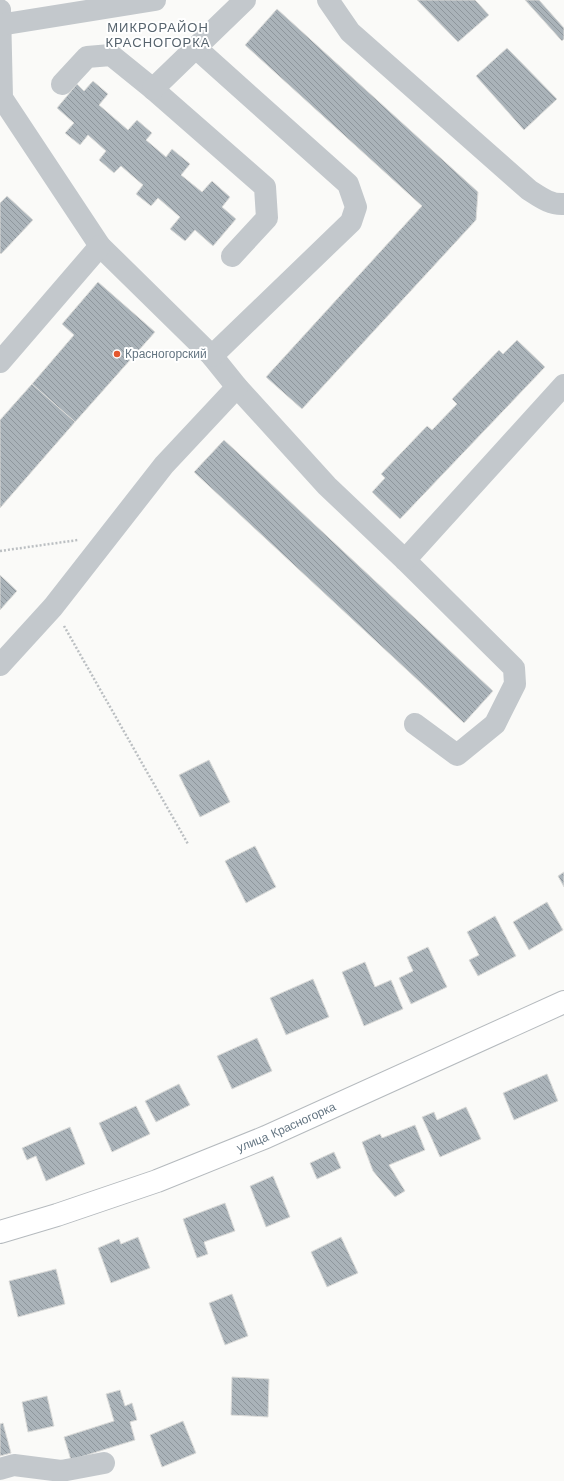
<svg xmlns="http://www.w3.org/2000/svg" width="564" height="1481" font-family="'Work Sans',sans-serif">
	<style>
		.building { fill: url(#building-back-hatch); stroke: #dcdcda }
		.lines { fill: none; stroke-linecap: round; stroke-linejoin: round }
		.major-casing { stroke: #b5babe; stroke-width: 24 }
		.path { stroke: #bbbfc2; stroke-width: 2.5; stroke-dasharray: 2 2; stroke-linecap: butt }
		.minor { stroke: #c3c8cc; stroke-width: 22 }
		.major { stroke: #fff; stroke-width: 22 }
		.poi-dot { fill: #e4572e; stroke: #fff; stroke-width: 1.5 }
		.labels { text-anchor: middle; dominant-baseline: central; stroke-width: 4; stroke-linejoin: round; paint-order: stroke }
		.poi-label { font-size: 12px; fill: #657683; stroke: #fff; text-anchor: start }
		.street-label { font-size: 12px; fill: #657683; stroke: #fff }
		.neighbourhood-label { font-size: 13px; letter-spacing: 1px; fill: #57646e; stroke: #fff }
	</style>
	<defs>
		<pattern id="building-back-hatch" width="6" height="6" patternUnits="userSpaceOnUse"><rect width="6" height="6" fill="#aab3b9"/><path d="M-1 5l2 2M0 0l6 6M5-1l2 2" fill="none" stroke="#8e969c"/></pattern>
	</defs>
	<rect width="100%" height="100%" fill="#fafaf8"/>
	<!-- building -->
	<g class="building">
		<path d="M 417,0 L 475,0 L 489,15 L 458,42 Z"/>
		<path d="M 525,0 L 539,0 L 564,28 L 564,39 L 562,41 Z"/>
		<path d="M 277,9 L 478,192 L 476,220 L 302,409 L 266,377 L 422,206 L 245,45 Z"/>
		<path d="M 507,48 L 557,99 L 524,130 L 476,76 Z"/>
		<path d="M 93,81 L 108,94 L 99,105 L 128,130 L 137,120 L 152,133 L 146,140 L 166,157 L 172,149 L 190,164 L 181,175 L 202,192 L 212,181 L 230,197 L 222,207 L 236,219 L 213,246 L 195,230 L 185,241 L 170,229 L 180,217 L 158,198 L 151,206 L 136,194 L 143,185 L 121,166 L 114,173 L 99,160 L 106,151 L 88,135 L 80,145 L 65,133 L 74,123 L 57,108 L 77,84 L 84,91 Z"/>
		<path d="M 7,196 L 33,220 L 1,254 L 0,253 L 0,203 Z"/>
		<path d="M 98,282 L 155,332 L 75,422 L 32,384 L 74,335 L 62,324 Z"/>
		<path d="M 517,340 L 545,367 L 400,519 L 372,492 L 385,478 L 381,474 L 427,426 L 432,430 L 457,404 L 452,399 L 499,350 L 503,354 Z"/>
		<path d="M 32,384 L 75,422 L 0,508 L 0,420 Z"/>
		<path d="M 224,440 L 493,691 L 464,723 L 194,472 Z"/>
		<path d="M 0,575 L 17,591 L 0,610 Z"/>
		<path d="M 209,760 L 230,802 L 200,817 L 179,775 Z"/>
		<path d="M 255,846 L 276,887 L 246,903 L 225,861 Z"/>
		<path d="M 564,872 L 564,887 L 558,876 Z"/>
		<path d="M 547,902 L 563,930 L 529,950 L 513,922 Z"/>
		<path d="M 495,916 L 516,956 L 478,976 L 469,960 L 479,955 L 467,932 Z"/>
		<path d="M 428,947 L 447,987 L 411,1004 L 399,978 L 413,971 L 407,957 Z"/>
		<path d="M 365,962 L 375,987 L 391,980 L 403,1009 L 364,1026 L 342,972 Z"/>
		<path d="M 313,979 L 329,1017 L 286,1035 L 270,998 Z"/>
		<path d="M 257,1038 L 272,1071 L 232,1089 L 217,1056 Z"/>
		<path d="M 547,1074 L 558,1101 L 514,1120 L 503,1093 Z"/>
		<path d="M 179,1084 L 190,1105 L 156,1122 L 145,1101 Z"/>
		<path d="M 136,1106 L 150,1134 L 112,1152 L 99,1123 Z"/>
		<path d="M 466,1107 L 481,1139 L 440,1157 L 422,1117 L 434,1112 L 437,1120 Z"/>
		<path d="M 415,1125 L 425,1150 L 389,1165 L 405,1191 L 395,1197 L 373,1171 L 362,1142 L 380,1134 L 382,1138 Z"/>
		<path d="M 70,1127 L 85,1164 L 46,1181 L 36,1156 L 27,1160 L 22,1148 Z"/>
		<path d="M 334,1152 L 341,1168 L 317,1179 L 310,1163 Z"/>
		<path d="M 273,1176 L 290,1217 L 266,1227 L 250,1186 Z"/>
		<path d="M 225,1203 L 235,1231 L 204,1242 L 208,1254 L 197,1258 L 183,1219 Z"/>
		<path d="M 138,1237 L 150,1268 L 111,1283 L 98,1248 L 119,1239 L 121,1244 Z"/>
		<path d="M 341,1237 L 358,1273 L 327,1287 L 311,1252 Z"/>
		<path d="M 56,1269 L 65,1304 L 18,1317 L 9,1281 Z"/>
		<path d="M 232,1294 L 248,1336 L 225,1345 L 209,1303 Z"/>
		<path d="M 232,1377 L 269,1379 L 268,1417 L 231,1415 Z"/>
		<path d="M 120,1390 L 125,1406 L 132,1403 L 137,1420 L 130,1422 L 135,1440 L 71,1460 L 64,1437 L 114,1421 L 106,1394 Z"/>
		<path d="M 47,1396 L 54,1426 L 28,1432 L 22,1402 Z"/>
		<path d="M 183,1421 L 196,1453 L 162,1467 L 150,1435 Z"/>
		<path d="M 3,1423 L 11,1453 L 0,1456 L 0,1424 Z"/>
	</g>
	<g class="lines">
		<defs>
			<g id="major">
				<path id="s1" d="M 0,1232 L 57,1215 L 157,1181 L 266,1137 L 564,1002"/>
			</g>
		</defs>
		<!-- major casing -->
		<use href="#major" class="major-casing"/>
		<!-- path -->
		<g class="path">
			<path d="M 0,551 L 78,540"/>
			<path d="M 64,626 L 188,844"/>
		</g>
		<!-- minor -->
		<g class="minor">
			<path d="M 328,0 L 350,32 L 529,190 C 540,197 550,205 564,204"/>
			<path d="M 0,10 L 2,98 L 100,246 L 212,356 L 237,387 L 327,486 L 405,560 L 514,668 L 515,684 L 495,724 L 457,755 L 415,724"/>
			<path d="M 0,25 L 155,0"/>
			<path d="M 196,48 L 348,184 L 356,207 L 351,222 L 212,356"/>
			<path d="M 62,84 L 87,57 L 111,55 L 153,89 L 265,187 L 267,218 L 232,256"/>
			<path d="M 153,89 L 245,0"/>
			<path d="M 0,362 L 100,246"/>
			<path d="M 405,560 L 564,385"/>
			<path d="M 0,665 L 53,607 L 164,465 L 237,387"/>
			<path d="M 0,1469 L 14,1465 L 61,1471 L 104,1463"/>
		</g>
		<!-- major -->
		<use href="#major" class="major"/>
	</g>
	<!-- markers -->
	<circle class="poi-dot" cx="117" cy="354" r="4"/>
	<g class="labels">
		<!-- poi labels -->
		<g class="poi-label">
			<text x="125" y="354">Красногорский</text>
		</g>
		<!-- street labels -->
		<g class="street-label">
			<text stroke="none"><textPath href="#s1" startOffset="305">улица Красногорка</textPath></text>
		</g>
		<!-- neighbourhood labels -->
		<g class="neighbourhood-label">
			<text x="158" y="27">МИКРОРАЙОН<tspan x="158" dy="15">КРАСНОГОРКА</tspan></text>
		</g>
	</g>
</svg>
